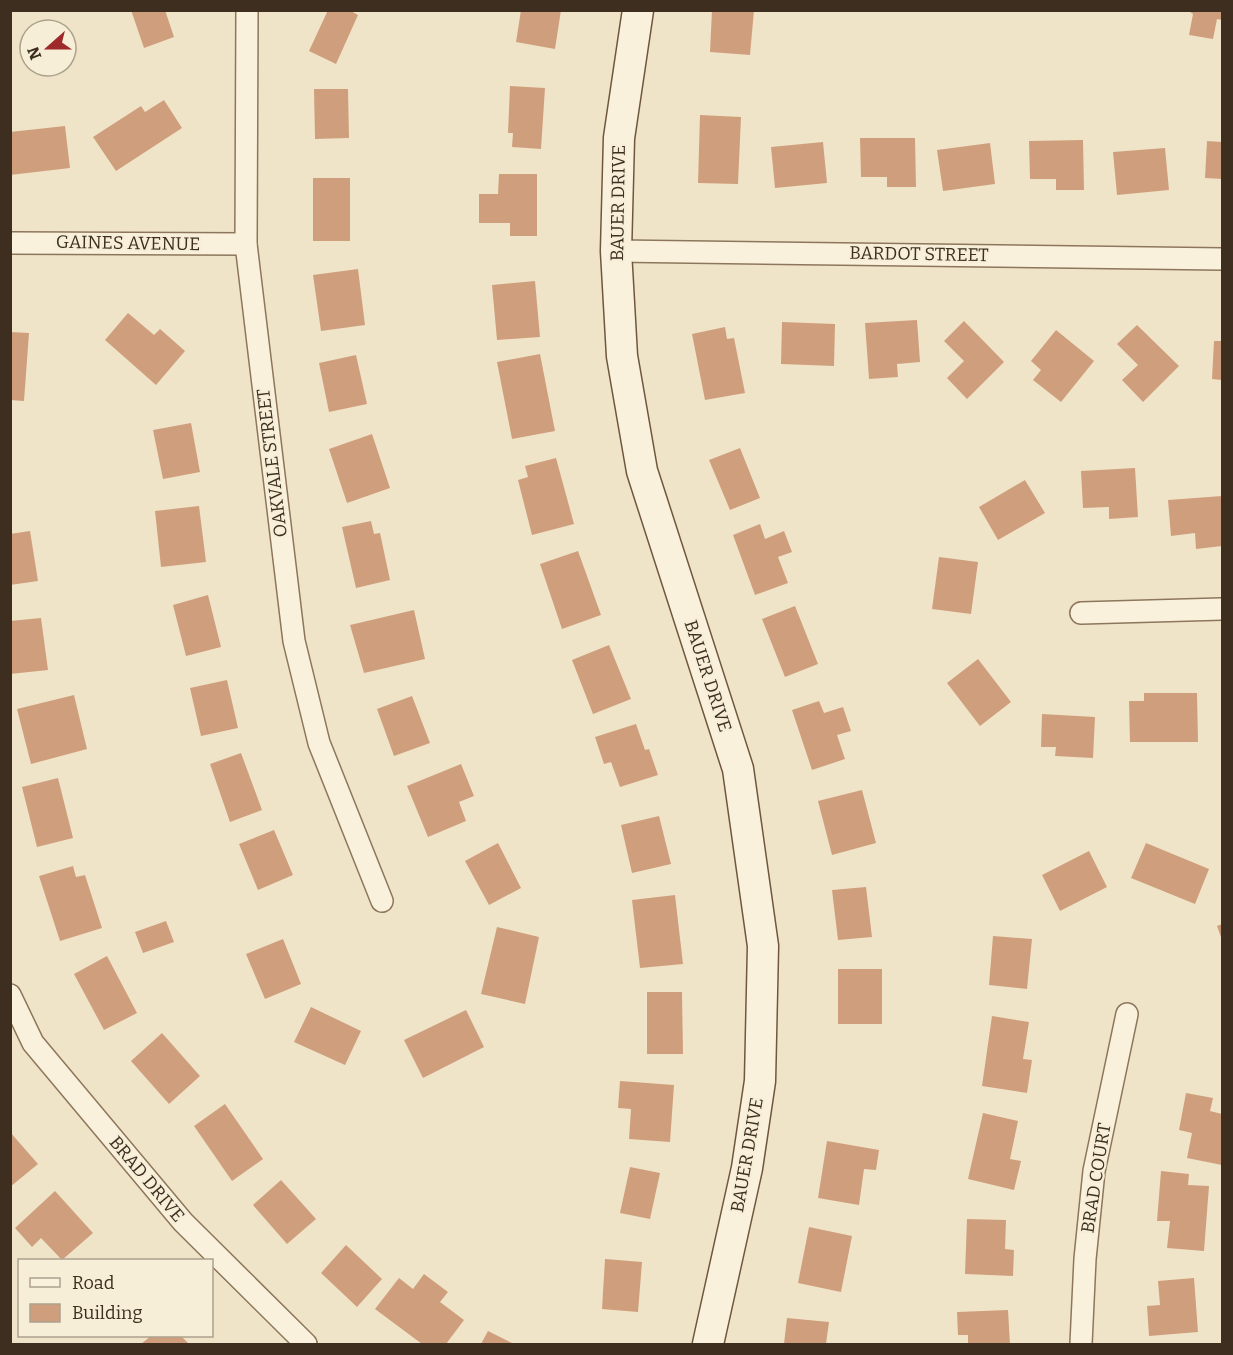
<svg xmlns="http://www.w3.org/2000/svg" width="1233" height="1355" font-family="Bitter,serif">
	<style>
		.building { fill: #cf9f7d }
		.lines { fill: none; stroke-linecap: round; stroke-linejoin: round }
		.street-casing { stroke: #8d765c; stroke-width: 24 }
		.secondary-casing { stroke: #6f573f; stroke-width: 33 }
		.street { stroke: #faf1dc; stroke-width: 21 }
		.secondary { stroke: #faf1dc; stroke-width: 30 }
		.labels { text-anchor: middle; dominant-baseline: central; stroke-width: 4.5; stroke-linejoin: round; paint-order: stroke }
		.street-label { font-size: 18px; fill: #3d2e20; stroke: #f7eed8 }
	</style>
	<rect width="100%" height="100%" fill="#f0e4c8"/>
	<!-- building -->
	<g class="building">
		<path d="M 131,10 L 165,10 L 174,37 L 144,48 Z"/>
		<path d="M 328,10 L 349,10 L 358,15 L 336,64 L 309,51 Z"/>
		<path d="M 521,10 L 561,10 L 555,49 L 516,42 Z"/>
		<path d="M 712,10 L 754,10 L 750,55 L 710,52 Z"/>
		<path d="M 1187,10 L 1222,10 L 1222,20 L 1217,19 L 1213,39 L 1189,35 L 1193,14 Z"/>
		<path d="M 510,86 L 545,88 L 541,149 L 512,147 L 513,133 L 508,133 Z"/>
		<path d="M 314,89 L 348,89 L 349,138 L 315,139 Z"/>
		<path d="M 164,100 L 182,128 L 116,171 L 93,137 L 141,106 L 145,112 Z"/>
		<path d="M 700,115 L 741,117 L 738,184 L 698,183 Z"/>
		<path d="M 65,126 L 70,168 L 10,175 L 10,132 Z"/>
		<path d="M 860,138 L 915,138 L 916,187 L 887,187 L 887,177 L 861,177 Z"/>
		<path d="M 1083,140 L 1084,190 L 1056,190 L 1056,179 L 1030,179 L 1029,141 Z"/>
		<path d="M 1207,141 L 1222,142 L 1222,179 L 1205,178 Z"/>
		<path d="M 823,142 L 827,183 L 775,188 L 771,147 Z"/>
		<path d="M 990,143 L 995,184 L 943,191 L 937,150 Z"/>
		<path d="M 1165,148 L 1169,190 L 1117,195 L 1113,152 Z"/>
		<path d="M 499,174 L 537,174 L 537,236 L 510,236 L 510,223 L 479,223 L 479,194 L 498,194 Z"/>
		<rect x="313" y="178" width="37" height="63"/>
		<path d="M 358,269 L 365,325 L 321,331 L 313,275 Z"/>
		<path d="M 535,281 L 540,337 L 497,340 L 492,285 Z"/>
		<path d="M 128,313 L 154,335 L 160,329 L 185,351 L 156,385 L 105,340 Z"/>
		<path d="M 917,320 L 920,362 L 897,364 L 898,377 L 869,379 L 865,323 Z"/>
		<path d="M 964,321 L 1004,362 L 967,399 L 947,378 L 964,361 L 944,341 Z"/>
		<path d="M 782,322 L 835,324 L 834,366 L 781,364 Z"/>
		<path d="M 1137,325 L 1179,366 L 1143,402 L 1122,380 L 1138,365 L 1117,344 Z"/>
		<path d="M 725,327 L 727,339 L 734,338 L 745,393 L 705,400 L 692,334 Z"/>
		<path d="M 1056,330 L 1094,361 L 1061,402 L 1033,380 L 1041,370 L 1031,361 Z"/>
		<path d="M 10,332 L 29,333 L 24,401 L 10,400 Z"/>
		<path d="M 1214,341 L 1222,341 L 1222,380 L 1212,379 Z"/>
		<path d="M 540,354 L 555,431 L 512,439 L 497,362 Z"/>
		<path d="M 356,355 L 367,404 L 329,412 L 319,363 Z"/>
		<path d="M 191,423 L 200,472 L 163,479 L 153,430 Z"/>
		<path d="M 372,434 L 390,488 L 347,503 L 329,449 Z"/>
		<path d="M 740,448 L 760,498 L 730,510 L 709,460 Z"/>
		<path d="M 556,458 L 574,524 L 532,535 L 518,480 L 528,477 L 525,466 Z"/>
		<path d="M 1135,468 L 1138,517 L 1109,519 L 1109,507 L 1083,508 L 1081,471 Z"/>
		<path d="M 1025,480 L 1045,513 L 998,540 L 979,507 Z"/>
		<path d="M 1222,496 L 1222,546 L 1196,549 L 1195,533 L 1171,536 L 1168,500 Z"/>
		<path d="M 199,506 L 206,562 L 161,567 L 155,511 Z"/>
		<path d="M 371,521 L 374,534 L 380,533 L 390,580 L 356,588 L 342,527 Z"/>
		<path d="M 760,524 L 765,539 L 784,531 L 792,552 L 778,557 L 788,583 L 755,595 L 733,535 Z"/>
		<path d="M 30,531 L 38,581 L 10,585 L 10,534 Z"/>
		<path d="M 578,551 L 601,615 L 562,629 L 540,564 Z"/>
		<path d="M 939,557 L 978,562 L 971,614 L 932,609 Z"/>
		<path d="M 208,595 L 221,647 L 186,656 L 173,605 Z"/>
		<path d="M 795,606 L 818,664 L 785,677 L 762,619 Z"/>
		<path d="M 414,610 L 425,659 L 364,673 L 350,625 Z"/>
		<path d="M 41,618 L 48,670 L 10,674 L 10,621 Z"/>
		<path d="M 609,645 L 631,699 L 593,714 L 572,660 Z"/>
		<path d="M 978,659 L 1011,702 L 980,726 L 947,683 Z"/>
		<path d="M 227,680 L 238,728 L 201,736 L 190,688 Z"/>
		<path d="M 1144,693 L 1197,693 L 1198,742 L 1130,742 L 1129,701 L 1144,701 Z"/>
		<path d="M 74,695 L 87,749 L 31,764 L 17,709 Z"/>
		<path d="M 412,696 L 430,743 L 394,756 L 377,709 Z"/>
		<path d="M 819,701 L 824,713 L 843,707 L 851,731 L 837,735 L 845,759 L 812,770 L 792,710 Z"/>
		<path d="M 1042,714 L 1095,717 L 1093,758 L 1055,756 L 1056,747 L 1041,747 Z"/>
		<path d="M 636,724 L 645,750 L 649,749 L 658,775 L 620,787 L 611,762 L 604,764 L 595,737 Z"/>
		<path d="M 241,753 L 262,810 L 230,822 L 210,764 Z"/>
		<path d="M 461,764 L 474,796 L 459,802 L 466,821 L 428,837 L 407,786 Z"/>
		<path d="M 58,778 L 73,838 L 37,847 L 22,787 Z"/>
		<path d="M 862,790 L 876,843 L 832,855 L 818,801 Z"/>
		<path d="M 659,816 L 671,864 L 632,873 L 621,825 Z"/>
		<path d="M 274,830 L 293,875 L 258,890 L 239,844 Z"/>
		<path d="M 498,843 L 521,888 L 489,905 L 465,861 Z"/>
		<path d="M 1146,843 L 1209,869 L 1195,904 L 1131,878 Z"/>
		<path d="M 1089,851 L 1107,887 L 1060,911 L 1042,875 Z"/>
		<path d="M 73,866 L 76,877 L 85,875 L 102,928 L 60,941 L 39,876 Z"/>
		<path d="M 866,887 L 872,937 L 838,940 L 832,890 Z"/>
		<path d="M 675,895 L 683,964 L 640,968 L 632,900 Z"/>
		<path d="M 166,921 L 174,942 L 143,953 L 135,932 Z"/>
		<path d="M 1222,924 L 1222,940 L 1217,926 Z"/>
		<path d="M 497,927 L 539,937 L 525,1004 L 481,994 Z"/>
		<path d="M 993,936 L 1032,939 L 1027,989 L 989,985 Z"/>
		<path d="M 283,939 L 301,984 L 265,999 L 246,954 Z"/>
		<path d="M 107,956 L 137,1013 L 104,1030 L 74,974 Z"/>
		<rect x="838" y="969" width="44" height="55"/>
		<path d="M 647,992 L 682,992 L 683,1054 L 647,1054 Z"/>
		<path d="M 311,1007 L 361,1031 L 345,1065 L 294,1042 Z"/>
		<path d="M 466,1010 L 484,1047 L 423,1078 L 404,1040 Z"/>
		<path d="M 992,1016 L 1029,1022 L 1023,1059 L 1032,1060 L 1027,1093 L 982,1086 Z"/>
		<path d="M 162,1033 L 200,1076 L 169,1104 L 131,1061 Z"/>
		<path d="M 620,1081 L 674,1085 L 670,1142 L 629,1139 L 631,1109 L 618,1108 Z"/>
		<path d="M 1186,1093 L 1213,1098 L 1210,1111 L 1222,1114 L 1222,1165 L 1187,1158 L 1192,1133 L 1179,1130 Z"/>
		<path d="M 225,1104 L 263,1159 L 232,1181 L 194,1126 Z"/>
		<path d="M 983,1113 L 1018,1121 L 1010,1159 L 1021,1161 L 1014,1190 L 968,1179 Z"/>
		<path d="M 10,1132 L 38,1164 L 10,1187 Z"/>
		<path d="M 827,1141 L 879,1150 L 876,1170 L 864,1169 L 859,1205 L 818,1198 Z"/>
		<path d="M 630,1167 L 660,1173 L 650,1219 L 620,1213 Z"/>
		<path d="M 1161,1171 L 1189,1174 L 1188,1185 L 1209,1186 L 1204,1251 L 1167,1248 L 1170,1221 L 1157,1221 Z"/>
		<path d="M 281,1180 L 316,1219 L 287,1244 L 253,1205 Z"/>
		<path d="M 55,1191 L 93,1233 L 62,1260 L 41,1238 L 32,1247 L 15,1228 Z"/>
		<path d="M 967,1219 L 1006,1220 L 1005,1249 L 1014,1250 L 1013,1276 L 965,1274 Z"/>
		<path d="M 809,1227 L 852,1236 L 841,1292 L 798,1283 Z"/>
		<path d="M 346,1245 L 382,1279 L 357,1307 L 321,1273 Z"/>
		<path d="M 605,1259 L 642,1262 L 638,1312 L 602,1309 Z"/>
		<path d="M 424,1274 L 448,1292 L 440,1302 L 464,1320 L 446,1344 L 422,1344 L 375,1309 L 399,1278 L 413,1289 Z"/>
		<path d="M 1194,1278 L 1198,1332 L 1149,1336 L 1147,1306 L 1160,1305 L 1158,1281 Z"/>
		<path d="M 1008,1310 L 1010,1344 L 968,1344 L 968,1335 L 958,1335 L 957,1312 Z"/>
		<path d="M 787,1318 L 829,1322 L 826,1344 L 784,1344 Z"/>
		<path d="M 488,1331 L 514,1344 L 481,1344 Z"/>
		<path d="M 151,1336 L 181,1336 L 189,1344 L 141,1344 Z"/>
	</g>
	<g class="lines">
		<defs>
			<g id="street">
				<path d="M 247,10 L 246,244 L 294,641 L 319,743 L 382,901"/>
				<path d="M 10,243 L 246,244"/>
				<path d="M 616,251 L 1222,259"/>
				<path d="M 1081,613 L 1222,609"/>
				<path d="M 10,995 L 33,1043 L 183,1222 L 306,1344"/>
				<path d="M 1081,1344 L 1085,1259 L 1094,1171 L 1127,1014"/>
			</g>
			<path id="secondary" d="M 638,10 L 619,138 L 616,251 L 622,356 L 642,471 L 738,769 L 763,946 L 760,1081 L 747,1168 L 708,1344"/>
		</defs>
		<!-- street casing -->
		<use href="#street" class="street-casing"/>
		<!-- secondary casing -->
		<use href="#secondary" class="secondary-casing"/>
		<!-- street -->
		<use href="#street" class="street"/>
		<!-- secondary -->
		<use href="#secondary" class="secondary"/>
	</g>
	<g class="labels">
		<!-- street labels -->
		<g class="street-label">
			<text transform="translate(618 203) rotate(-89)">BAUER DRIVE</text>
			<text transform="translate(128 243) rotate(1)">GAINES AVENUE</text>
			<text transform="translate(919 254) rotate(1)">BARDOT STREET</text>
			<text transform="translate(272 463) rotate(-97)">OAKVALE STREET</text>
			<text transform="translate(708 676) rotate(72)">BAUER DRIVE</text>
			<text transform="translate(747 1155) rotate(-80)">BAUER DRIVE</text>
			<text transform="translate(1096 1178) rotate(-81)">BRAD COURT</text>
			<text transform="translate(147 1179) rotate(50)">BRAD DRIVE</text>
		</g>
	</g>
	<!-- border -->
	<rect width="1233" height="1355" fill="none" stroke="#3d2e20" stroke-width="24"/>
	<!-- legend -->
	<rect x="18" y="1259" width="195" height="78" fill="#f7eed8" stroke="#ada18e" stroke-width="1.5"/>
	<rect x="30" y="1278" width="30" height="9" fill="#faf1dc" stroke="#ada18e" stroke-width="1.5"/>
	<text x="72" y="1289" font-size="18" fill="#3d2e20">Road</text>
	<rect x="30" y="1304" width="30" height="18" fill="#cf9f7d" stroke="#ada18e" stroke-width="1.5"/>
	<text x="72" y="1319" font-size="18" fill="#3d2e20">Building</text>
	<!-- north arrow -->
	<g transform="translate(48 48) rotate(249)"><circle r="28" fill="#f7eed8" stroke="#ada18e" stroke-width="1.5"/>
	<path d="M0-4.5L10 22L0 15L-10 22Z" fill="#9e2a2b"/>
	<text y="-9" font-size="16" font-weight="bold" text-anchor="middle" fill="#3d2e20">N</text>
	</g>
</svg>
